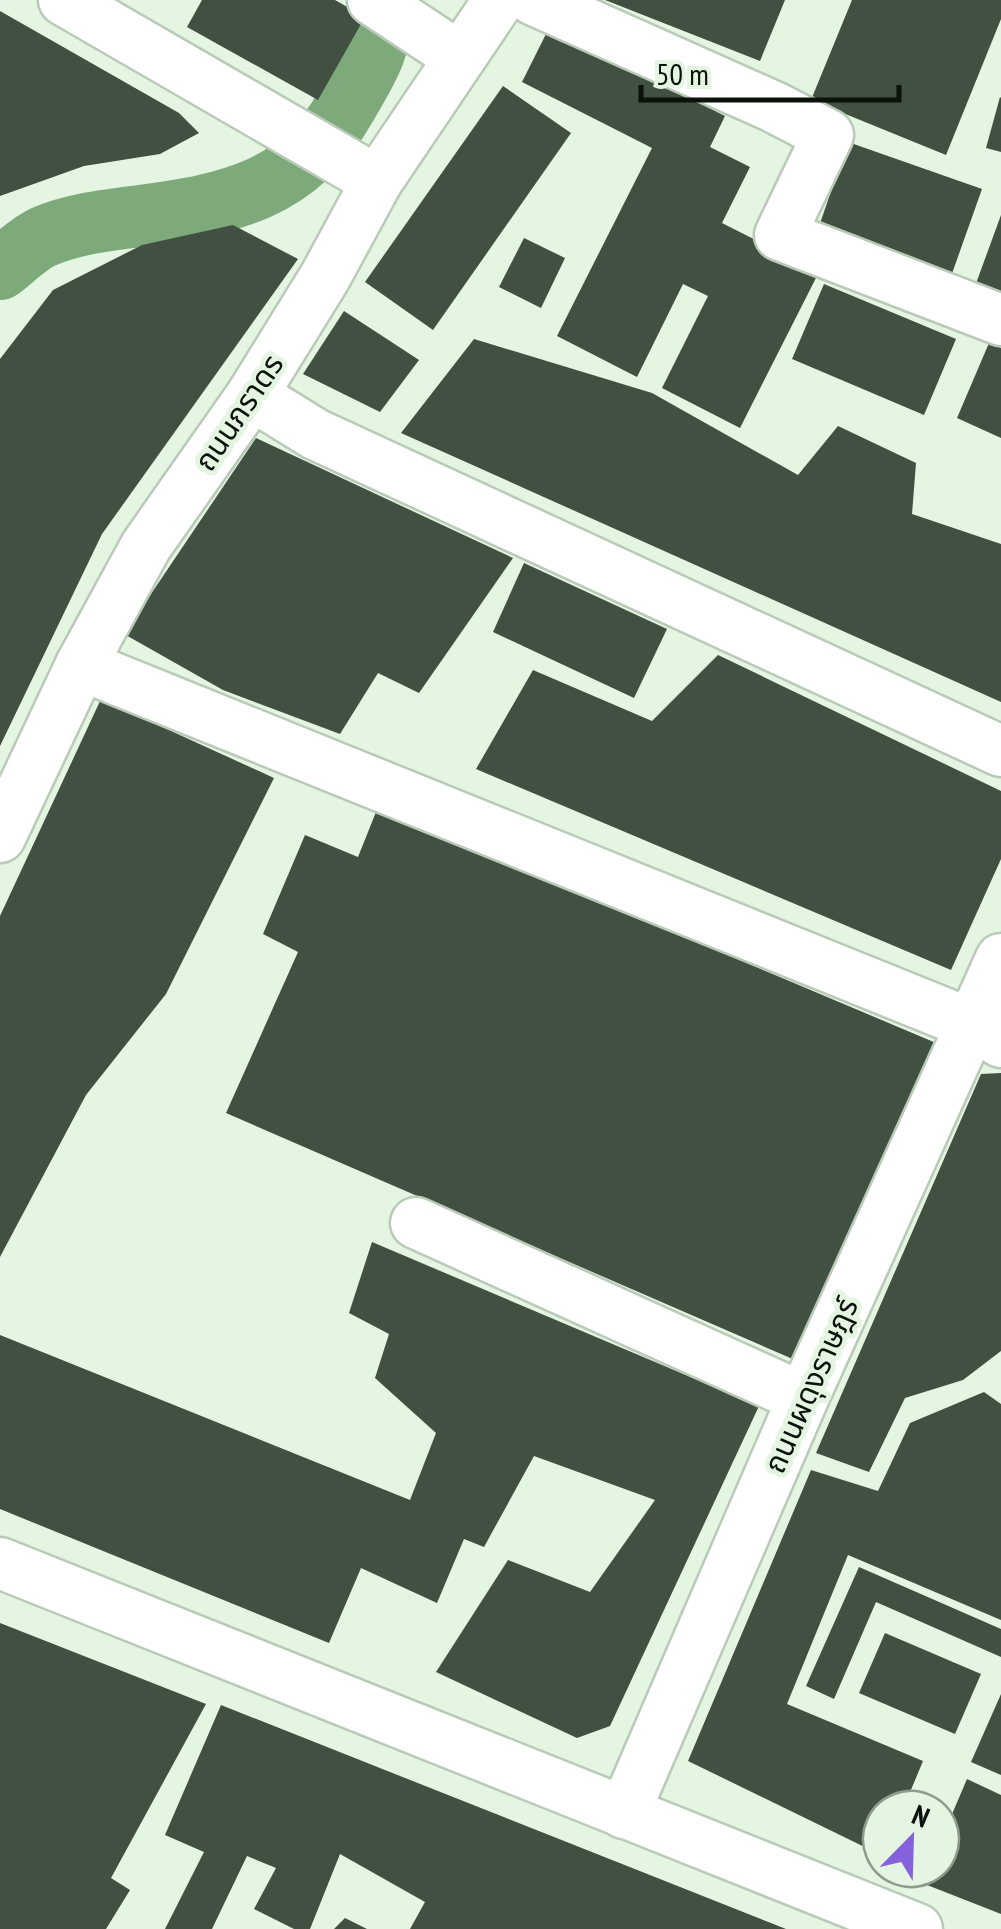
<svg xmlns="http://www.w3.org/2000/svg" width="1001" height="1929" font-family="'PT Sans Narrow','Noto Sans Thai',sans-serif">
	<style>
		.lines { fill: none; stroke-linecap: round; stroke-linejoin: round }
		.river { stroke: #7da97b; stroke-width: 62 }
		.building { fill: #415040 }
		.minor-casing { stroke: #b9cab8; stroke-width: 55 }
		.minor { stroke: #fff; stroke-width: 50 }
		.labels { text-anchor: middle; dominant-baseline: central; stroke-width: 10; stroke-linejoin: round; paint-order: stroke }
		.street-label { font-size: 30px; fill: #0b110b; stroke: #e4f5e2 }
	</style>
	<rect width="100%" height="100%" fill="#e4f5e2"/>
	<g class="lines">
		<!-- river -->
		<path class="river" d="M 0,269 C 13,259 28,244 43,237 C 73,224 107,220 140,216 C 229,204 298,191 346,106 C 370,65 381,49 384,0"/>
	</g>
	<!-- building -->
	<g class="building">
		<path d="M 202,0 L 335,0 L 365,17 L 318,100 L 187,27 Z"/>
		<path d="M 605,0 L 785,0 L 760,61 Z"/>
		<path d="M 852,0 L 1001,0 L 1001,19 L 946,155 L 811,100 Z"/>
		<path d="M 0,11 L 179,113 L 199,133 L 160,154 L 84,166 L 0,196 Z"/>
		<path d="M 549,28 L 725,116 L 710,147 L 750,167 L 722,223 L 819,272 L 740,428 L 662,388 L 708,296 L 683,284 L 637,377 L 557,336 L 652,148 L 522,82 Z"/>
		<path d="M 503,86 L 571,133 L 433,330 L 365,282 Z"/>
		<path d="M 1000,97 L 1001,98 L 1001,152 L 986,148 Z"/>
		<path d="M 848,142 L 982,189 L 949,282 L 816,235 Z"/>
		<path d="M 1001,215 L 1001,299 L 974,289 Z"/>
		<path d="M 233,225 L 298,259 L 102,534 L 0,746 L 0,359 L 53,290 L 142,245 Z"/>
		<path d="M 524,238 L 565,258 L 541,308 L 499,287 Z"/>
		<path d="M 824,284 L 956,339 L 924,415 L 792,359 Z"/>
		<path d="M 344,311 L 419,360 L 380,412 L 303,374 Z"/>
		<path d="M 474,339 L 652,393 L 798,475 L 838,426 L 916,463 L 912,514 L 1001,544 L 1001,702 L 401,433 Z"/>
		<path d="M 989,343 L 1001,348 L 1001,438 L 957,418 Z"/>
		<path d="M 256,438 L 513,558 L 419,693 L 378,673 L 340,734 L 223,690 L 124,634 Z"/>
		<path d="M 524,563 L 667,629 L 634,698 L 493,632 Z"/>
		<path d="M 718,655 L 1001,791 L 1001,859 L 951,970 L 476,769 L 533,670 L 652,721 Z"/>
		<path d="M 101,699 L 274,778 L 166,994 L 86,1095 L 0,1257 L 0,916 Z"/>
		<path d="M 378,807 L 936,1043 L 802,1363 L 226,1113 L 298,952 L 263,934 L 305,835 L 358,857 Z"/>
		<path d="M 1001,1073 L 1001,1351 L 963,1380 L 905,1398 L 869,1472 L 816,1453 L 981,1074 Z"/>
		<path d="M 372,1242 L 759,1406 L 610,1726 L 577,1738 L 436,1672 L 508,1560 L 590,1592 L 655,1500 L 534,1456 L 484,1547 L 464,1539 L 437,1603 L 361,1568 L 329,1643 L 0,1509 L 0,1335 L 410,1500 L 436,1433 L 375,1378 L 389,1334 L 349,1313 Z"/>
		<path d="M 984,1392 L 1001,1404 L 1001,1620 L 848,1555 L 787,1704 L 923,1761 L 903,1809 L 881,1809 L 881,1855 L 688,1761 L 811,1470 L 878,1491 L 910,1423 Z"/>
		<path d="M 859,1567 L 1001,1629 L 1001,1657 L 876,1602 L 834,1699 L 806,1686 Z"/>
		<path d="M 0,1623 L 206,1704 L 111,1878 L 130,1890 L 106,1929 L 0,1929 Z"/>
		<path d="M 885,1633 L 981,1674 L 955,1734 L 859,1693 Z"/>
		<path d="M 1001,1694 L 1001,1775 L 971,1762 Z"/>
		<path d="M 221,1705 L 786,1929 L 410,1929 L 425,1902 L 340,1854 L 310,1929 L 294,1929 L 254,1909 L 276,1868 L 247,1856 L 212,1929 L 165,1929 L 204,1852 L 165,1835 Z"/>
		<path d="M 967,1779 L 1001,1795 L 1001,1914 L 922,1883 L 928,1869 L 941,1869 L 941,1840 Z"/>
		<path d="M 345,1918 L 367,1929 L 334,1929 Z"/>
	</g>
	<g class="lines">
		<defs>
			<g id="minor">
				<path d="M 64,0 L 377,181"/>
				<path d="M 373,0 L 459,57"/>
				<path d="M 534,0 L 774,107 L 828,135 L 780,235 L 1001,320"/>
				<path d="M 252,395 L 315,434 L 1001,751"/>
				<path d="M 81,665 L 973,1025 L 1001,1042"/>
				<path d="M 0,837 L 81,665 L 146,546 L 252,395 L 325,277 L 377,181 L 499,0"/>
				<path d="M 416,1223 L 803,1398"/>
				<path d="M 0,1563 L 917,1929"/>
				<path d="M 624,1813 L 803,1398 L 1001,959"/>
			</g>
		</defs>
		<!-- minor casing -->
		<use href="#minor" class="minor-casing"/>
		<!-- minor -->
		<use href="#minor" class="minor"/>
	</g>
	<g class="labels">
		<!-- street labels -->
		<g class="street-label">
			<text transform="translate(238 412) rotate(-56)">ถนนภราดร</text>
			<text transform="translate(810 1385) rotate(-66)">ถนนผดุงราษฎร์</text>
		</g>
	</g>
	<!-- north arrow -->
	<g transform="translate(911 1839) rotate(23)"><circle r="48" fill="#e4f5e2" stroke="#8d9a8c" stroke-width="2.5"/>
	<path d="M0-8L18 38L0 25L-18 38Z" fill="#8561db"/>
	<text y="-15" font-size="28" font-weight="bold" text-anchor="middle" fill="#0b110b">N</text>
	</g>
	<!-- scale -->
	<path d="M641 85v15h258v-15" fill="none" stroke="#0b110b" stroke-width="5"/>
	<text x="656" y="85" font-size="30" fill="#0b110b" stroke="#e4f5e2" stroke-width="8" paint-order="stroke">50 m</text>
</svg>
